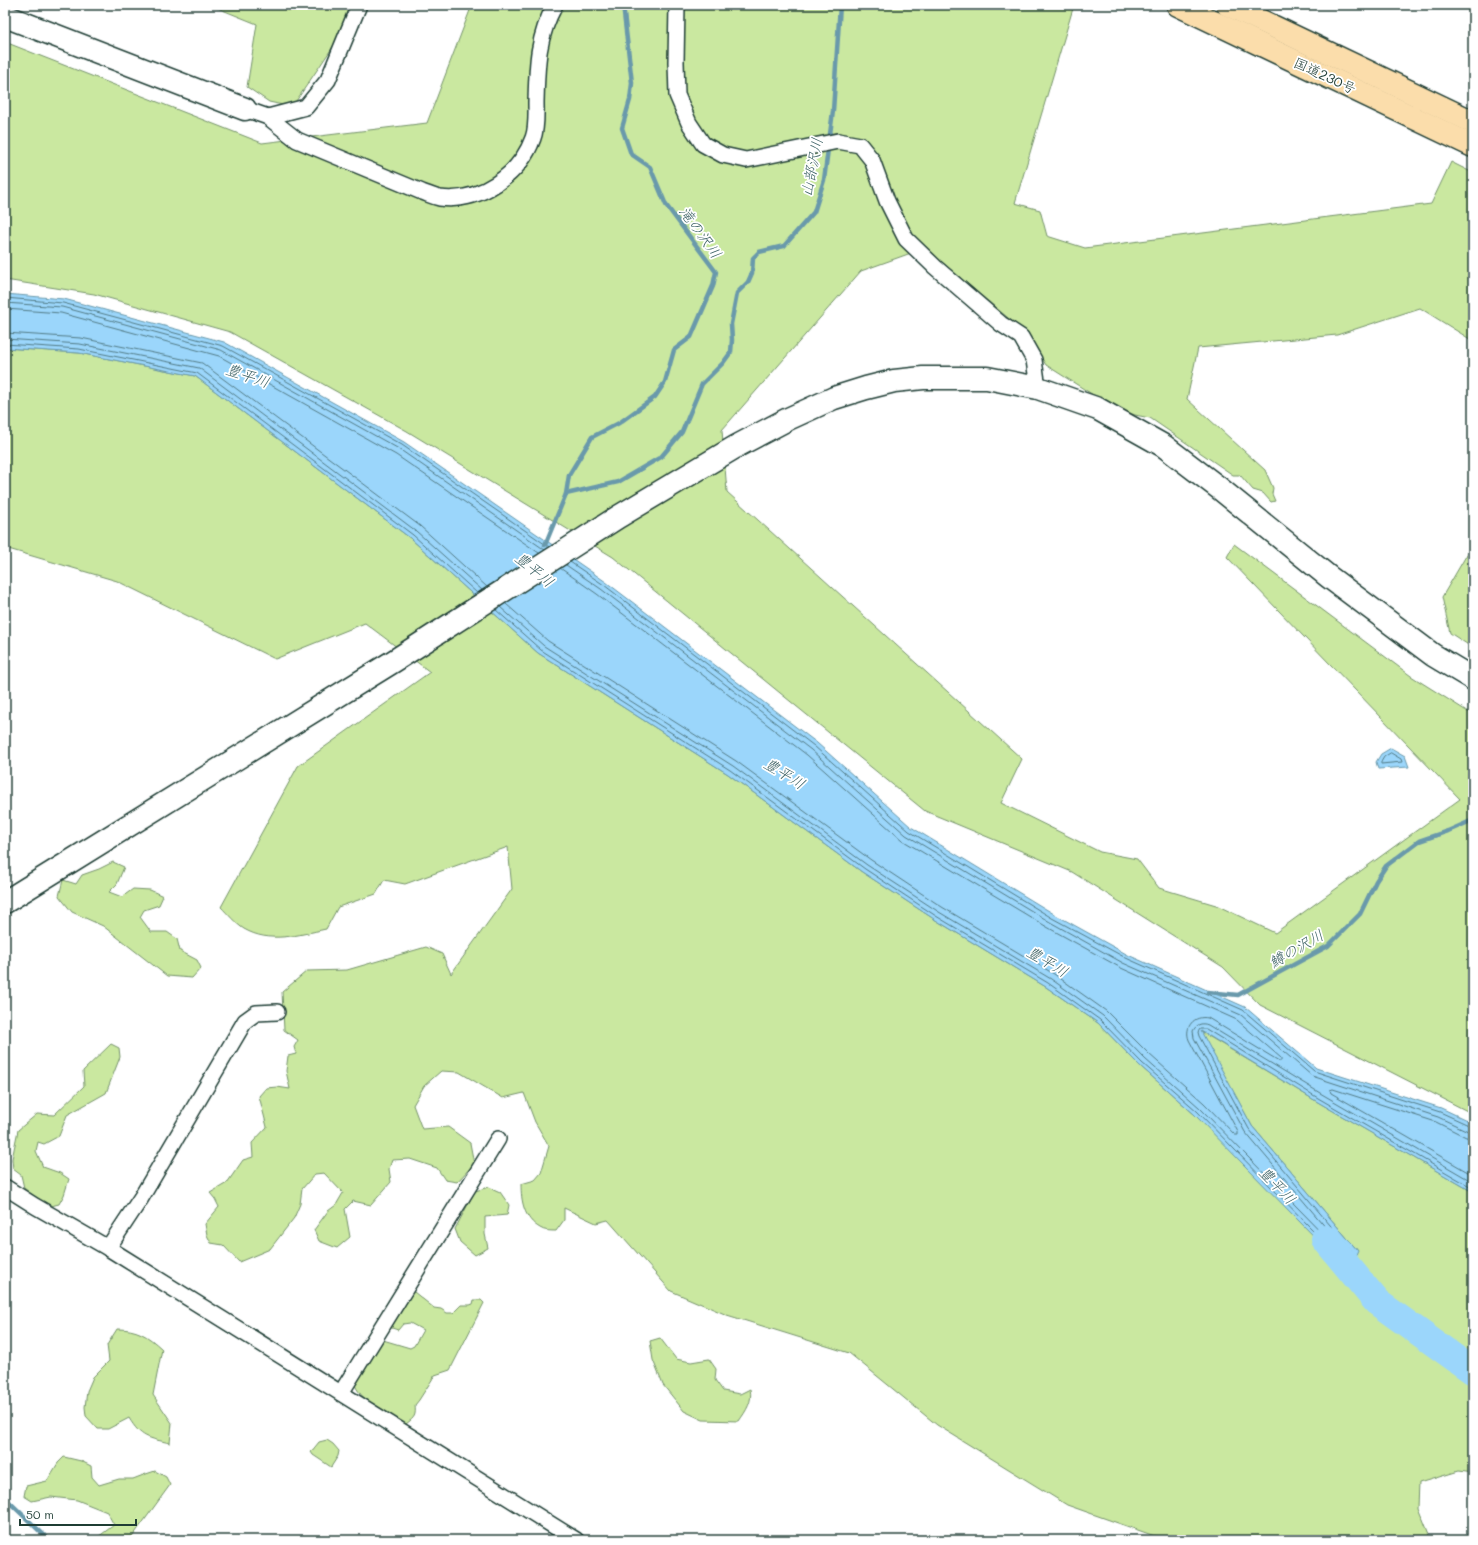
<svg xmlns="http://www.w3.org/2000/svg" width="1478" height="1545" font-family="Mali,'Klee One',sans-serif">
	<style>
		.green { fill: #cae8a0; stroke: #74926a }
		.water { fill: #9bd6fb; stroke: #6999ab }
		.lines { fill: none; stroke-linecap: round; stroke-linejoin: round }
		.shore { stroke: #517a84; stroke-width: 1 }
		.stream { stroke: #6999ab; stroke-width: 4.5 }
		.river { stroke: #9bd6fb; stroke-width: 28 }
		.street-casing { stroke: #1f3d34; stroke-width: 18 }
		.secondary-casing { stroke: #1f3d34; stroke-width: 25 }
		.highway-casing { stroke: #1f3d34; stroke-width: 25 }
		.street { stroke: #fff; stroke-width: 15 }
		.secondary { stroke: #fff; stroke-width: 22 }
		.highway { stroke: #fbddab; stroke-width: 22 }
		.labels { text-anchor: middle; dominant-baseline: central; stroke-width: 3.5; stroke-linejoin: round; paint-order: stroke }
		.street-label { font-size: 14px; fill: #1f3d34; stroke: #fff }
		.water-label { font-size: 15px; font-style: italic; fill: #3e6366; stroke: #fff }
	</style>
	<rect width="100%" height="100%" fill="#fff"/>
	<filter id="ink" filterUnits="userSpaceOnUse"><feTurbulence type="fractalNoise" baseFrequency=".025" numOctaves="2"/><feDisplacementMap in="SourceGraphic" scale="8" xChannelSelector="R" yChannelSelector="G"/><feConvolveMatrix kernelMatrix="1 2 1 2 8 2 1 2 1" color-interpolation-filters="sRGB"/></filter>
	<g filter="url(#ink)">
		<!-- green -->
		<g class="green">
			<path d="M 210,5 L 358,5 L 351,20 L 292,107 L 269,102 L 247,87 L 257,24 Z"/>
			<path d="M 472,5 L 1074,5 L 1015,203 L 1040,210 L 1047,236 L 1085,248 L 1431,204 L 1451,162 L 1473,173 L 1473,341 L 1420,308 L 1337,335 L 1198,348 L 1187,399 L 1265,470 L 1273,488 L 1272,494 L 1275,501 L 1271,502 L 1263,493 L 1253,490 L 1240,475 L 1233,475 L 1150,418 L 1135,415 L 1109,405 L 1046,365 L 1026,333 L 925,248 L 861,271 L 722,430 L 727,492 L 1022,759 L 1001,803 L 1100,852 L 1137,859 L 1159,888 L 1216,905 L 1275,933 L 1460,799 L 1227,557 L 1234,544 L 1411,676 L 1473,715 L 1473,1114 L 1260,1005 L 1223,967 L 1072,872 L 925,811 L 613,557 L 407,431 L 230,332 L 94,294 L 5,280 L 5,42 L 262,143 L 427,123 Z"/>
			<path d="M 5,348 L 79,353 L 195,376 L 410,538 L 538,653 L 728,774 L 862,872 L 934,919 L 1046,987 L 1098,1023 L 1139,1065 L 1194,1114 L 1358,1251 L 1252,1126 L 1200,1031 L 1316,1101 L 1473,1192 L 1473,1473 L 1459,1471 L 1419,1483 L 1418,1508 L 1431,1540 L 1166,1540 L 1067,1505 L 937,1425 L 849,1353 L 727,1315 L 671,1291 L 608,1220 L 596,1223 L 564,1208 L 564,1220 L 556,1231 C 551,1231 544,1231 540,1228 C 524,1219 521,1201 521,1184 L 535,1180 L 541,1173 L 549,1146 L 535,1122 L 524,1093 L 503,1098 L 459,1072 L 441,1071 L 424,1086 L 413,1105 L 422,1129 L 448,1127 L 470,1143 L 474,1164 L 457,1182 L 445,1180 L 437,1168 L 410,1159 L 392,1160 L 389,1169 L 391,1182 L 371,1205 L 353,1201 L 345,1209 L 350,1237 L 337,1248 L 319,1241 L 314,1230 L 328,1211 L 336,1205 L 343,1193 L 324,1173 L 315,1174 L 302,1189 L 300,1204 L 294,1218 L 270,1249 L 239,1262 L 223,1245 L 211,1243 L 207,1235 L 205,1224 L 219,1207 L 215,1199 L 210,1193 L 227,1183 L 243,1160 L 253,1157 L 252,1143 L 267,1127 L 259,1096 L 266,1088 L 277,1087 L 290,1089 L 286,1071 L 288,1056 L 296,1054 L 294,1047 L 298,1040 L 284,1030 L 282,992 L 307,971 L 347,970 L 426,947 L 442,954 L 451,974 L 512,889 L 508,847 L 405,884 L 384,880 L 376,894 L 338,907 L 326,929 C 298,935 270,944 244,929 C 236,924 228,914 221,907 L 298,766 L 430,672 L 365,623 L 275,659 L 117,581 L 5,548 Z"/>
			<path d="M 1473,544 L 1473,648 L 1450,633 L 1442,597 Z"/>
			<path d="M 113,862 L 124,867 L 117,884 L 109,892 L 122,897 L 133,889 L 150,890 L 163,896 L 159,905 L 144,910 L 140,917 L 151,932 L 167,932 L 177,939 L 180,951 L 197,960 L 201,968 L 192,978 L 167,976 L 103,926 L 72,912 L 59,896 L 63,880 L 76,884 L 82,875 L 99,869 Z"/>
			<path d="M 111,1044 L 119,1048 L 120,1057 L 106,1093 L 67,1115 L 59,1136 L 44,1144 L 38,1142 L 36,1151 L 43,1167 L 60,1173 L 69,1179 L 64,1195 L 59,1204 L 47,1207 L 24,1188 L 21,1175 L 13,1169 L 12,1159 L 18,1130 L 37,1114 L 54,1115 L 84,1086 L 83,1071 Z"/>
			<path d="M 489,1187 L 500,1192 L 509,1205 L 507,1215 L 485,1217 L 485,1234 L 488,1248 L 475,1255 L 460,1242 L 455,1229 L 475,1191 Z"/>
			<path d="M 409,1291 L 414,1292 L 434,1308 L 441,1309 L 447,1313 L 453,1313 L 461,1305 L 470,1305 L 473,1304 L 474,1300 L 481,1300 L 484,1303 L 450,1370 L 435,1375 L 419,1400 L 415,1405 C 416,1416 415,1417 406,1424 C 389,1417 362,1402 355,1385 L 366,1367 L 367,1355 L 383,1340 L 410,1348 L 414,1346 L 423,1330 L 410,1323 L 403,1324 L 398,1330 L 389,1327 Z"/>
			<path d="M 117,1329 C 137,1329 147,1335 162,1349 L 153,1395 L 172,1423 L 170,1443 C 148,1438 141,1438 129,1418 L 108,1429 L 98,1429 L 86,1416 L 85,1407 L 87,1391 L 93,1377 L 109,1361 L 107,1345 Z"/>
			<path d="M 660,1338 L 676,1359 L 691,1362 L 709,1359 L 716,1369 L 715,1380 L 723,1391 L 740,1394 L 750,1389 C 753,1401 746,1411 739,1421 L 703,1420 L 684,1411 L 663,1385 L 653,1360 L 650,1341 Z"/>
			<path d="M 327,1440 L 333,1444 L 339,1451 L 338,1456 L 331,1467 L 313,1455 L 311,1452 L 319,1442 Z"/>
			<path d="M 64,1457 L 81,1461 L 91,1466 L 92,1477 L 99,1485 L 119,1479 L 133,1479 L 146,1474 L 155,1471 L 166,1477 L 170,1485 L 130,1540 L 100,1540 L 98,1537 L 114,1525 L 107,1512 L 77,1500 L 51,1497 L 32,1501 L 24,1496 L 26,1486 L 47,1481 L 58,1463 Z"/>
		</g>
		<!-- water -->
		<g class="water">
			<path d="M 5,294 L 64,299 L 224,342 L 404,442 L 606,582 L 817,743 L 911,827 L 1054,914 L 1128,955 L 1245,1007 L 1316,1068 L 1441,1108 L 1473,1123 L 1473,1192 L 1316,1101 L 1201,1031 L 1252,1126 L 1358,1251 L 1349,1272 L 1194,1114 L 1139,1065 L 1098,1023 L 1046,987 L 934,919 L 862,872 L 728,774 L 538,653 L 410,538 L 195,376 L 79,353 L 5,348 Z"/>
			<path d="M 1391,748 L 1405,756 L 1409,767 L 1378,769 L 1376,762 L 1381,754 Z"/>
		</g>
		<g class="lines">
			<!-- shore -->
			<g class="shore">
				<path d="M 5,298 L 63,303 L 223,346 L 402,445 L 549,547"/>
				<path d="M 5,303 L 62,307 L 221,350 L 399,449 L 545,550"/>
				<path d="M 5,309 L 61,313 L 219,356 L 396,455 L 539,553"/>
				<path d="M 5,333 L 81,338 L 202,363 L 420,526 L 487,587"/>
				<path d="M 5,339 L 80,344 L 199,368 L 416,531 L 482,590"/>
				<path d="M 5,344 L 79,349 L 197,373 L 413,535 L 477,593"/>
				<path d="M 570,562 L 604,585 L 814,746 L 909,831 L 1052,918 L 1126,958 L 1243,1010 L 1314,1071 L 1440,1112 L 1473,1127"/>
				<path d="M 566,565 L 601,589 L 811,750 L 906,835 L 1050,922 L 1123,963 L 1241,1015 L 1312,1076 L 1438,1117 L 1468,1131 L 1473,1132"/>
				<path d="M 506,604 L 548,641 L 736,761 L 871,860 L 942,907 L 1054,974 L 1106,1011 L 1149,1054 L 1204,1103 L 1235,1135 L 1238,1135 L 1238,1132 L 1189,1040 C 1184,1027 1194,1015 1208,1018 L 1279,1061 L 1281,1061 L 1281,1058 L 1237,1020 L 1121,968 L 1047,927 L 902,840 L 807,755 L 597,594 L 560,568"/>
				<path d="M 500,607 L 544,646 L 733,766 L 867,865 L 939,912 L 1051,979 L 1103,1016 L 1145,1059 L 1200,1108 L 1341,1252 L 1344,1251 L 1344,1249 L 1245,1132 L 1194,1038 L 1193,1031 C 1196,1025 1201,1022 1208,1025 L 1320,1093 L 1473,1182"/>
				<path d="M 496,610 L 541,650 L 730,770 L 865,869 L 936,916 L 1048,983 L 1100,1020 L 1142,1063 L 1197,1111 L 1346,1264 L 1349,1263 L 1352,1251 L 1249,1129 L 1199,1036 L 1198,1032 L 1200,1029 L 1206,1029 L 1318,1098 L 1473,1188"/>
				<path d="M 1391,753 L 1401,759 L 1402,762 L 1381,764 L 1381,762 L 1384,757 Z"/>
				<path d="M 1473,1138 L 1466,1137 L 1436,1122 L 1333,1089 L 1330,1090 L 1331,1093 L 1473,1175"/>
			</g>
			<!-- stream -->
			<g class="stream">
				<path d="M 566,494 L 618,482 L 661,457 L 682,432 L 702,384 L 723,363 L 731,352 L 732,340 L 731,324 L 737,293 L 748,282 L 752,273 L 753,258 L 759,252 L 784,246 L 814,212 L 824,180 L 833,111 L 840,5"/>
				<path d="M 545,545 L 566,494 L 569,475 L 592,437 L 619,423 L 655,397 L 665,382 L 674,350 L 691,337 L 713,286 L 716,272 L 666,205 L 650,167 L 631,154 L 622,128 L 630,100 L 632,83 L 623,5"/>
				<path d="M 1208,992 L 1238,995 L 1328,946 L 1360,914 L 1376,881 L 1386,866 L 1419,841 L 1448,831 L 1473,820"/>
				<path d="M 5,1498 L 49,1540"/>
			</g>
			<!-- river -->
			<path class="river" d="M 1325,1239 L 1377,1302 L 1473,1371"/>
			<defs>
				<g id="street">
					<path d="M 677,5 L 676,62 L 677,95 L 689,123 L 703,144 L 723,155 L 746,160 L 838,141 L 860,145 L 872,160 L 887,201 L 906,239 L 935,267 L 1001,324 L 1021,337 L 1034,360 L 1038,388"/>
					<path d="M 245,109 L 268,117 L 306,107 L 328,80 L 359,5"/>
					<path d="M 268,117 L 297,140 L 422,192 C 428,194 434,197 440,198 C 479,203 520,175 533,138 C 537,128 536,113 536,102 C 537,65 537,38 555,5"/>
					<path d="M 5,1187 L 35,1206 L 108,1248 L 576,1540"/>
					<path d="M 108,1248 L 141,1198 L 245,1021 L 256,1013 L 277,1012"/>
					<path d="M 341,1393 L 498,1139"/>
				</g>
				<g id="secondary">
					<path d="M 5,16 L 245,109"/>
					<path d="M 5,902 L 394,661 L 618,517 L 737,446 L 788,419 L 834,398 L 866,388 L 894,381 L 923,378 L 987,378 L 1038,388 L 1098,409 L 1164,446 L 1219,488 L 1329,577 L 1433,655 L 1473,679"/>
				</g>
				<g id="highway">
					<path d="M 1178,5 L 1473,146"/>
					<path d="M 1228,5 L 1473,122"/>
				</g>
			</defs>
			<!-- street casing -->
			<use href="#street" class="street-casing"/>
			<!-- secondary casing -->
			<use href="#secondary" class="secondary-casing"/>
			<!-- highway casing -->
			<use href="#highway" class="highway-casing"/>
			<!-- street -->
			<use href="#street" class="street"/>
			<!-- secondary -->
			<use href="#secondary" class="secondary"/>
			<!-- highway -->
			<use href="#highway" class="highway"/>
		</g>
	</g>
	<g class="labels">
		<!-- street labels -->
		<g class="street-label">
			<text transform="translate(1325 75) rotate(25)">国道230号</text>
		</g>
		<!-- water labels -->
		<g class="water-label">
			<text transform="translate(811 167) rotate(-79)">山部沢川</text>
			<text transform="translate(701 232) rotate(54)">滝の沢川</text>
			<text transform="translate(248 375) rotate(19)">豊平川</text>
			<text transform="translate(535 569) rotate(40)">豊平川</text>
			<text transform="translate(785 773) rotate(32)">豊平川</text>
			<text transform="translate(1296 948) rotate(-30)">鱒の沢川</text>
			<text transform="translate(1048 961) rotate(31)">豊平川</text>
			<text transform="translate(1278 1185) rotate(47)">豊平川</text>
		</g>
	</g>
	<!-- margin -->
	<rect width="1478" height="1545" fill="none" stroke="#fff" stroke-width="20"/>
	<rect x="10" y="10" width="1458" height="1525" fill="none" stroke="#1f3d34" stroke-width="1.5" filter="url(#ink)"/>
	<!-- scale -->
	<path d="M20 1519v6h116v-6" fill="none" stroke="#1f3d34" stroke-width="2"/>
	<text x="26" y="1519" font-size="12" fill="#1f3d34" stroke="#ffffff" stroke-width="3" paint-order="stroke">50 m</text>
</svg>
